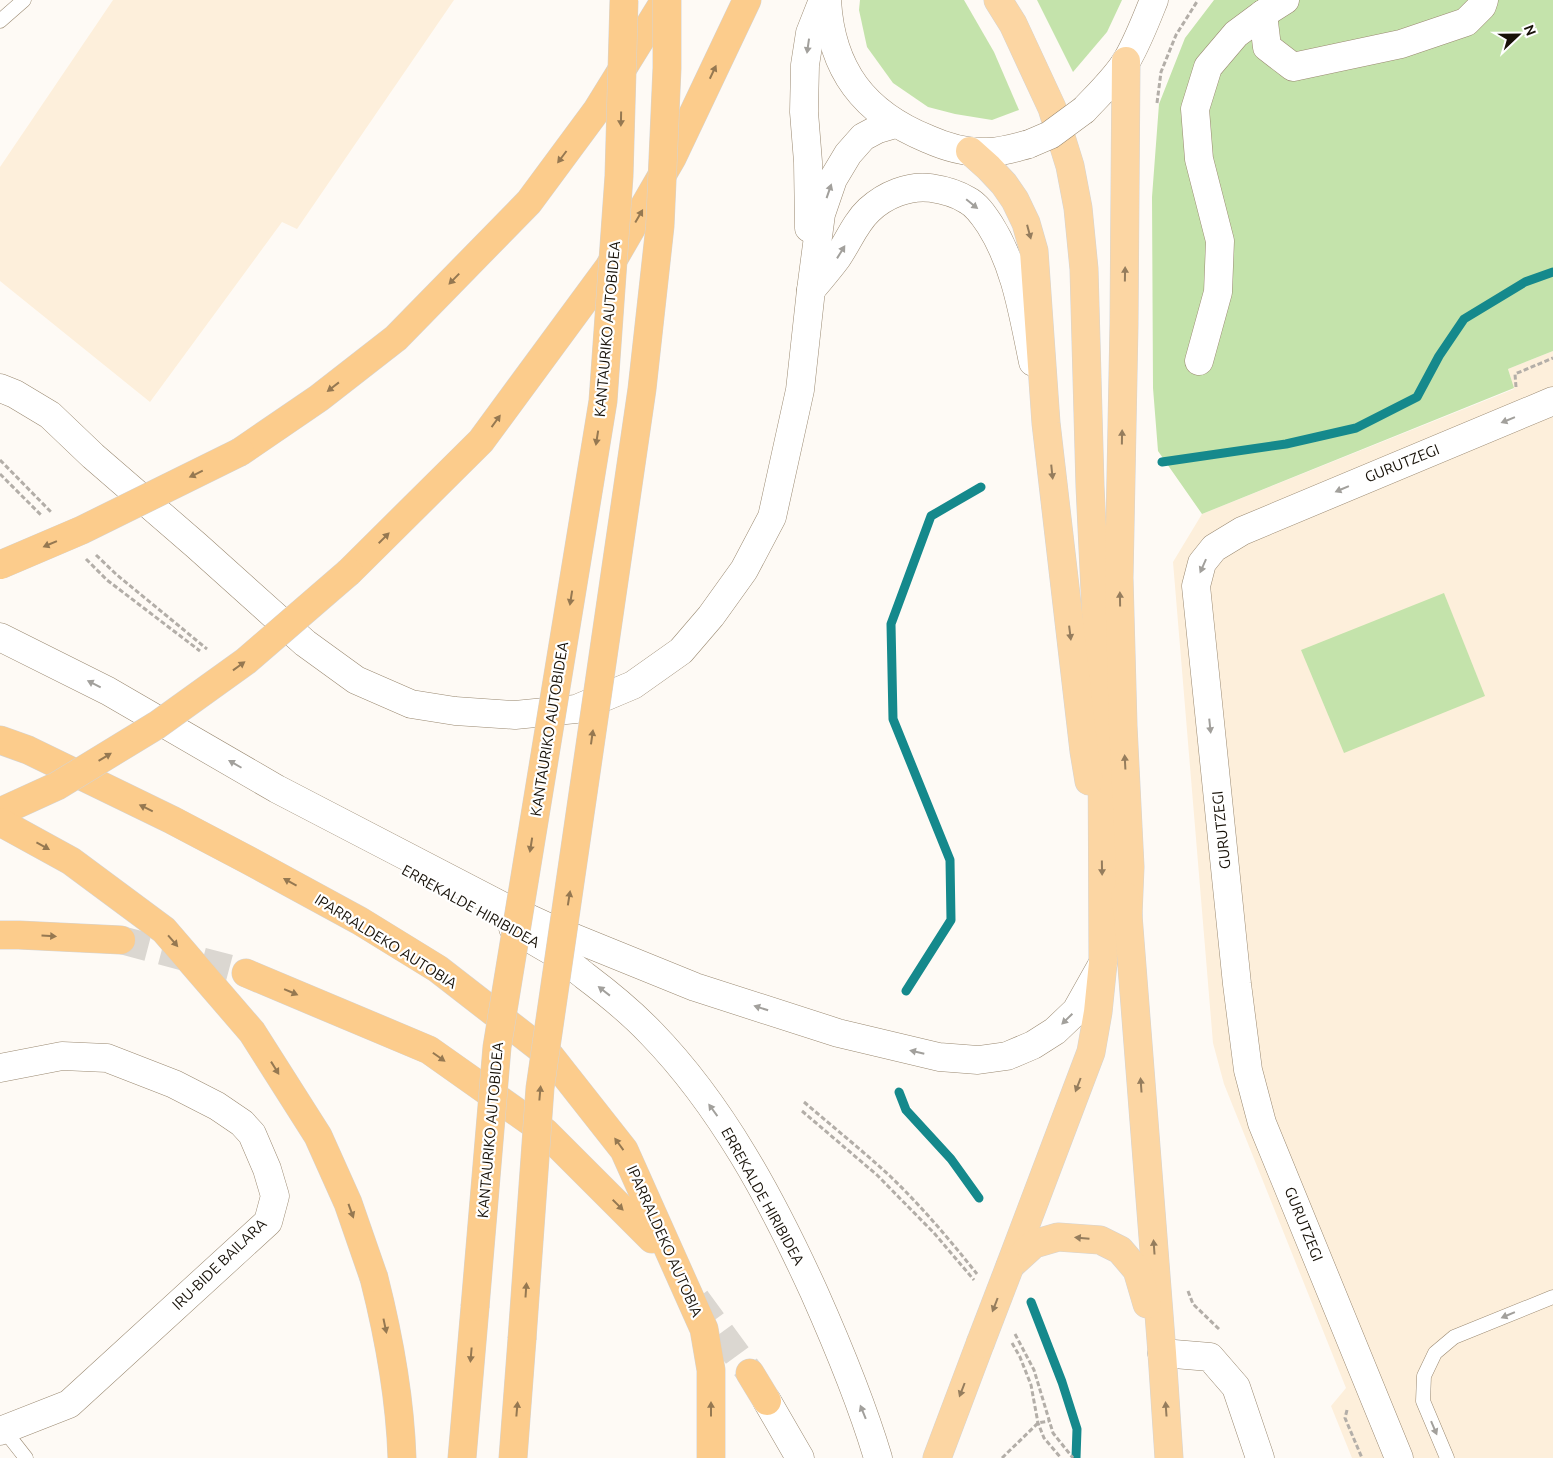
<svg xmlns="http://www.w3.org/2000/svg" width="1553" height="1458" font-family="Ubuntu,sans-serif">
	<style>
		.built { fill: #fdefdb }
		.green { fill: #c4e3ab }
		.lines { fill: none; stroke-linecap: round; stroke-linejoin: round }
		.stream { stroke: #15898c; stroke-width: 9 }
		.motorway-tunnel { stroke: #dbd7d1; stroke-width: 28; stroke-dasharray: 28 14; stroke-linecap: butt }
		.service-casing { stroke: #9a8971; stroke-width: 15 }
		.minor-casing { stroke: #9a8971; stroke-width: 29 }
		.tertiary-casing { stroke: #9a8971; stroke-width: 29 }
		.secondary-casing { stroke: #9a8971; stroke-width: 29 }
		.trunk-casing { stroke: #d5d4d3; stroke-width: 29 }
		.motorway-casing { stroke: #d5d4d3; stroke-width: 29 }
		.path { stroke: #b3aea8; stroke-width: 3; stroke-dasharray: 5 2.5; stroke-linecap: butt }
		.service { stroke: #fff; stroke-width: 14 }
		.minor { stroke: #fff; stroke-width: 28 }
		.tertiary { stroke: #fff; stroke-width: 28 }
		.secondary { stroke: #fff; stroke-width: 28 }
		.trunk { stroke: #fcd6a3; stroke-width: 28 }
		.motorway { stroke: #fccc8c; stroke-width: 28 }
		.tertiary-bridge-casing { stroke: #9a8971; stroke-width: 29; stroke-linecap: butt }
		.trunk-bridge-casing { stroke: #d5d4d3; stroke-width: 29; stroke-linecap: butt }
		.motorway-bridge-casing { stroke: #d5d4d3; stroke-width: 29; stroke-linecap: butt }
		.tertiary-bridge { stroke: #fff; stroke-width: 28 }
		.trunk-bridge { stroke: #fcd6a3; stroke-width: 28 }
		.motorway-bridge { stroke: #fccc8c; stroke-width: 28 }
		.oneway { fill: #a2a09c }
		.oneway2 { fill: #957851 }
		.oneway3 { fill: #957d5d }
		.labels { text-anchor: middle; dominant-baseline: central; stroke-width: 4.5; stroke-linejoin: round; paint-order: stroke }
		.street-label { font-size: 15px; fill: #171108; stroke: #fff }
	</style>
	<rect width="100%" height="100%" fill="#fefaf5"/>
	<!-- built -->
	<g class="built">
		<path d="M 113,0 L 454,0 L 297,229 L 282,222 L 150,402 L 0,281 L 0,167 Z"/>
		<path d="M 1553,351 L 1553,1458 L 1352,1458 L 1331,1406 L 1346,1388 L 1224,1084 L 1213,1043 L 1173,562 L 1202,514 L 1514,389 L 1508,369 Z"/>
	</g>
	<!-- green -->
	<g class="green">
		<path d="M 860,0 L 964,0 L 994,52 L 1019,110 L 992,120 L 955,114 L 928,107 L 893,83 L 867,47 L 859,10 Z"/>
		<path d="M 1037,0 L 1122,0 L 1107,32 L 1073,72 Z"/>
		<path d="M 1214,0 L 1553,0 L 1553,351 L 1508,369 L 1514,388 L 1202,514 L 1158,451 L 1153,388 L 1152,197 L 1159,104 L 1185,38 Z"/>
		<path d="M 1444,593 L 1485,696 L 1344,753 L 1301,650 Z"/>
	</g>
	<g class="lines">
		<!-- stream -->
		<g class="stream">
			<path d="M 1162,462 L 1286,444 L 1356,428 L 1417,397 L 1439,356 L 1464,319 L 1525,282 L 1553,272"/>
			<path d="M 906,991 L 951,920 L 950,860 L 893,719 L 891,624 L 931,516 L 981,487"/>
			<path d="M 899,1092 L 906,1110 L 951,1159 L 979,1198"/>
			<path d="M 1031,1302 L 1062,1382 L 1077,1429 L 1076,1458"/>
		</g>
		<!-- motorway-tunnel -->
		<g class="motorway-tunnel">
			<path d="M 121,940 L 246,973"/>
			<path d="M 696,1299 L 750,1373"/>
		</g>
		<defs>
			<g id="service">
				<path d="M 0,21 L 24,0"/>
				<path d="M 4,1430 L 26,1458"/>
				<path d="M 1447,1458 L 1423,1401 L 1424,1376 L 1435,1353 L 1454,1337 L 1553,1297"/>
			</g>
			<g id="minor">
				<path d="M 1263,14 L 1267,47 L 1293,67 L 1401,44 L 1466,22 L 1482,6 L 1484,0"/>
				<path d="M 1199,361 L 1218,292 L 1220,241 L 1199,159 L 1195,109 L 1208,67 L 1236,34 L 1263,14 L 1285,0"/>
				<path d="M 0,1068 L 62,1056 L 107,1058 L 174,1084 L 217,1106 L 242,1123 L 252,1134 L 267,1169 L 275,1196 L 268,1222 L 69,1404 L 0,1431"/>
				<path d="M 1162,1353 L 1210,1357 L 1236,1387 L 1260,1458"/>
				<path d="M 1399,1458 L 1262,1123 L 1248,1070 L 1237,984 L 1196,586 L 1202,563 L 1214,548 L 1242,531 L 1553,401"/>
			</g>
			<g id="tertiary">
				<path d="M 827,0 C 831,70 864,113 928,139 C 946,147 968,153 987,152 C 1001,152 1015,148 1029,144"/>
				<path d="M 1084,110 C 1099,94 1116,78 1127,60 C 1138,41 1146,20 1154,0"/>
				<path d="M 809,228 L 808,162 L 804,112 L 805,65 L 810,33 L 823,0"/>
				<path d="M 811,290 C 820,279 829,269 837,258 C 848,242 855,223 869,210 C 885,195 909,185 931,188 C 944,190 956,193 967,200 C 977,205 984,216 990,225 C 1016,266 1023,315 1033,362"/>
				<path d="M 0,388 L 15,394 L 50,415 L 93,456 L 197,546 L 305,643 L 356,680 L 411,704 L 455,711 L 515,715 L 576,709 L 633,685 L 681,651 L 711,616 L 744,570 L 772,517 L 800,390 L 811,290 L 821,214 L 833,179 L 848,154 L 863,137 L 878,129 L 895,124"/>
			</g>
			<g id="secondary">
				<path d="M 0,637 L 108,691 L 277,789 L 504,907 L 552,929 L 695,987 L 838,1033 L 939,1057 L 978,1060 L 1007,1056 L 1033,1045 L 1055,1031 L 1076,1011 L 1103,963"/>
				<path d="M 513,928 C 527,937 541,945 555,953 C 566,960 576,969 585,976 C 609,994 631,1012 651,1033 C 722,1106 772,1200 814,1292 C 838,1346 861,1401 878,1458"/>
				<path d="M 767,1401 L 800,1458"/>
			</g>
			<g id="trunk">
				<path d="M 998,0 L 1013,24 L 1052,108 L 1070,166 L 1078,208 L 1084,269 L 1090,486 L 1102,737 L 1103,963 L 1098,1012 L 1091,1052 L 1010,1266"/>
				<path d="M 1126,61 L 1124,324 L 1119,578 L 1123,726 L 1130,867 L 1128,915"/>
				<path d="M 970,151 L 989,168 L 1004,184 L 1015,200 L 1026,223 L 1034,251 L 1046,423 L 1084,751 L 1089,781"/>
				<path d="M 1125,896 L 1128,915 L 1162,1353 L 1169,1458"/>
				<path d="M 1011,1265 L 1034,1244 L 1058,1237 L 1100,1240 L 1120,1250 L 1137,1270 L 1147,1304"/>
				<path d="M 937,1458 L 980,1344"/>
			</g>
			<g id="motorway">
				<path d="M 240,452 L 319,398 L 396,338 L 529,202 L 597,110 L 665,0"/>
				<path d="M 349,572 L 481,441 L 609,267 L 672,158 L 747,0"/>
				<path d="M 0,740 L 28,750 L 172,820 L 248,860 L 360,921 L 438,969 L 550,1056 L 624,1150 L 704,1329 L 711,1370 L 711,1458"/>
				<path d="M 0,935 L 19,935 L 121,940"/>
				<path d="M 246,973 L 429,1050 L 545,1132 L 652,1239"/>
				<path d="M 374,1278 C 389,1337 400,1397 402,1458"/>
				<path d="M 750,1373 L 767,1401"/>
				<path d="M 462,1458 L 475,1307"/>
				<path d="M 513,1458 L 522,1339"/>
			</g>
		</defs>
		<!-- service casing -->
		<use href="#service" class="service-casing"/>
		<!-- minor casing -->
		<use href="#minor" class="minor-casing"/>
		<!-- tertiary casing -->
		<use href="#tertiary" class="tertiary-casing"/>
		<!-- secondary casing -->
		<use href="#secondary" class="secondary-casing"/>
		<!-- trunk casing -->
		<use href="#trunk" class="trunk-casing"/>
		<!-- motorway casing -->
		<use href="#motorway" class="motorway-casing"/>
		<!-- path -->
		<g class="path">
			<path d="M 1157,103 L 1161,72 L 1176,35 L 1198,0"/>
			<path d="M 1516,387 L 1515,374 L 1553,358"/>
			<path d="M 0,460 L 52,513"/>
			<path d="M 0,474 L 42,516"/>
			<path d="M 96,555 L 117,575 L 207,649"/>
			<path d="M 86,559 L 107,580 L 200,651"/>
			<path d="M 804,1102 C 833,1127 863,1151 891,1177 C 922,1207 950,1240 977,1274"/>
			<path d="M 802,1111 L 877,1175 L 934,1233 L 974,1280"/>
			<path d="M 1188,1291 L 1193,1304 L 1220,1330"/>
			<path d="M 1015,1334 L 1034,1370 L 1053,1433 L 1073,1458"/>
			<path d="M 1012,1343 L 1020,1357 L 1031,1385 L 1038,1423 L 1044,1438 L 1061,1458"/>
			<path d="M 1347,1410 L 1345,1418 L 1362,1458"/>
			<path d="M 1002,1458 L 1038,1423 L 1049,1421"/>
		</g>
		<!-- service -->
		<use href="#service" class="service"/>
		<!-- minor -->
		<use href="#minor" class="minor"/>
		<!-- tertiary -->
		<use href="#tertiary" class="tertiary"/>
		<!-- secondary -->
		<use href="#secondary" class="secondary"/>
		<!-- trunk -->
		<use href="#trunk" class="trunk"/>
		<!-- motorway -->
		<use href="#motorway" class="motorway"/>
		<defs>
			<path id="tertiary-bridge" d="M 1029,144 L 1050,135 L 1084,110"/>
			<path id="trunk-bridge" d="M 980,1344 L 1010,1266"/>
			<g id="motorway-bridge">
				<path d="M 0,565 L 82,530 L 240,452"/>
				<path d="M 0,812 L 57,786 L 157,725 L 246,661 L 349,572"/>
				<path d="M 0,822 L 71,861 L 164,930 L 252,1032 L 318,1136 L 348,1203 L 374,1278"/>
				<path d="M 475,1307 L 497,1047 L 603,401 L 619,176 L 624,0"/>
				<path d="M 522,1339 L 540,1088 L 642,389 L 660,226 L 667,68 L 667,0"/>
			</g>
		</defs>
		<!-- tertiary-bridge casing -->
		<use href="#tertiary-bridge" class="tertiary-bridge-casing"/>
		<!-- trunk-bridge casing -->
		<use href="#trunk-bridge" class="trunk-bridge-casing"/>
		<!-- motorway-bridge casing -->
		<use href="#motorway-bridge" class="motorway-bridge-casing"/>
		<!-- tertiary-bridge -->
		<use href="#tertiary-bridge" class="tertiary-bridge"/>
		<!-- trunk-bridge -->
		<use href="#trunk-bridge" class="trunk-bridge"/>
		<!-- motorway-bridge -->
		<use href="#motorway-bridge" class="motorway-bridge"/>
	</g>
	<!-- one-way arrows -->
	<defs><path id="oneway-solid" d="M-6-.8H1V-3.2L6.5 0L1 3.2V.8H-6Z" transform="scale(1.25)"/></defs>
	<g class="oneway">
		<use href="#oneway-solid" transform="translate(808 46) rotate(98)"/>
		<use href="#oneway-solid" transform="translate(829 191) rotate(-71)"/>
		<use href="#oneway-solid" transform="translate(972 204) rotate(39)"/>
		<use href="#oneway-solid" transform="translate(841 252) rotate(-58)"/>
		<use href="#oneway-solid" transform="translate(1508 420) rotate(158)"/>
		<use href="#oneway-solid" transform="translate(1342 489) rotate(157)"/>
		<use href="#oneway-solid" transform="translate(1203 566) rotate(114)"/>
		<use href="#oneway-solid" transform="translate(94 684) rotate(-153)"/>
		<use href="#oneway-solid" transform="translate(1210 726) rotate(84)"/>
		<use href="#oneway-solid" transform="translate(235 764) rotate(-150)"/>
		<use href="#oneway-solid" transform="translate(604 991) rotate(-142)"/>
		<use href="#oneway-solid" transform="translate(761 1008) rotate(-162)"/>
		<use href="#oneway-solid" transform="translate(1067 1019) rotate(136)"/>
		<use href="#oneway-solid" transform="translate(917 1052) rotate(-167)"/>
		<use href="#oneway-solid" transform="translate(713 1110) rotate(-126)"/>
		<use href="#oneway-solid" transform="translate(1508 1315) rotate(157)"/>
		<use href="#oneway-solid" transform="translate(863 1412) rotate(-112)"/>
		<use href="#oneway-solid" transform="translate(1434 1428) rotate(67)"/>
	</g>
	<g class="oneway2">
		<use href="#oneway-solid" transform="translate(713 72) rotate(-65)"/>
		<use href="#oneway-solid" transform="translate(621 119) rotate(91)"/>
		<use href="#oneway-solid" transform="translate(562 157) rotate(127)"/>
		<use href="#oneway-solid" transform="translate(639 216) rotate(-60)"/>
		<use href="#oneway-solid" transform="translate(454 279) rotate(134)"/>
		<use href="#oneway-solid" transform="translate(333 387) rotate(142)"/>
		<use href="#oneway-solid" transform="translate(496 421) rotate(-54)"/>
		<use href="#oneway-solid" transform="translate(597 438) rotate(99)"/>
		<use href="#oneway-solid" transform="translate(196 474) rotate(154)"/>
		<use href="#oneway-solid" transform="translate(384 538) rotate(-45)"/>
		<use href="#oneway-solid" transform="translate(50 544) rotate(157)"/>
		<use href="#oneway-solid" transform="translate(571 598) rotate(99)"/>
		<use href="#oneway-solid" transform="translate(239 666) rotate(-36)"/>
		<use href="#oneway-solid" transform="translate(592 737) rotate(-82)"/>
		<use href="#oneway-solid" transform="translate(105 757) rotate(-31)"/>
		<use href="#oneway-solid" transform="translate(146 808) rotate(-154)"/>
		<use href="#oneway-solid" transform="translate(531 845) rotate(99)"/>
		<use href="#oneway-solid" transform="translate(43 846) rotate(29)"/>
		<use href="#oneway-solid" transform="translate(290 882) rotate(-151)"/>
		<use href="#oneway-solid" transform="translate(569 898) rotate(-81)"/>
		<use href="#oneway-solid" transform="translate(49 936) rotate(3)"/>
		<use href="#oneway-solid" transform="translate(173 941) rotate(49)"/>
		<use href="#oneway-solid" transform="translate(291 992) rotate(23)"/>
		<use href="#oneway-solid" transform="translate(439 1057) rotate(35)"/>
		<use href="#oneway-solid" transform="translate(275 1068) rotate(58)"/>
		<use href="#oneway-solid" transform="translate(540 1093) rotate(-85)"/>
		<use href="#oneway-solid" transform="translate(619 1144) rotate(-126)"/>
		<use href="#oneway-solid" transform="translate(618 1205) rotate(45)"/>
		<use href="#oneway-solid" transform="translate(351 1211) rotate(70)"/>
		<use href="#oneway-solid" transform="translate(526 1290) rotate(-86)"/>
		<use href="#oneway-solid" transform="translate(385 1326) rotate(78)"/>
		<use href="#oneway-solid" transform="translate(471 1355) rotate(95)"/>
		<use href="#oneway-solid" transform="translate(517 1409) rotate(-85)"/>
		<use href="#oneway-solid" transform="translate(711 1409) rotate(-90)"/>
	</g>
	<g class="oneway3">
		<use href="#oneway-solid" transform="translate(1029 232) rotate(75)"/>
		<use href="#oneway-solid" transform="translate(1125 274) rotate(-89)"/>
		<use href="#oneway-solid" transform="translate(1122 437) rotate(-89)"/>
		<use href="#oneway-solid" transform="translate(1052 472) rotate(84)"/>
		<use href="#oneway-solid" transform="translate(1120 599) rotate(-91)"/>
		<use href="#oneway-solid" transform="translate(1070 633) rotate(83)"/>
		<use href="#oneway-solid" transform="translate(1125 762) rotate(-93)"/>
		<use href="#oneway-solid" transform="translate(1102 868) rotate(89)"/>
		<use href="#oneway-solid" transform="translate(1078 1085) rotate(111)"/>
		<use href="#oneway-solid" transform="translate(1141 1085) rotate(-94)"/>
		<use href="#oneway-solid" transform="translate(1082 1238) rotate(-175)"/>
		<use href="#oneway-solid" transform="translate(1154 1247) rotate(-94)"/>
		<use href="#oneway-solid" transform="translate(995 1305) rotate(111)"/>
		<use href="#oneway-solid" transform="translate(962 1390) rotate(111)"/>
		<use href="#oneway-solid" transform="translate(1166 1409) rotate(-94)"/>
	</g>
	<g class="labels">
		<!-- street labels -->
		<g class="street-label">
			<text transform="translate(607 329) rotate(-85)">KANTAURIKO AUTOBIDEA</text>
			<text transform="translate(1402 463) rotate(-22)">GURUTZEGI</text>
			<text transform="translate(549 729) rotate(-81)">KANTAURIKO AUTOBIDEA</text>
			<text transform="translate(1221 830) rotate(-96)">GURUTZEGI</text>
			<text transform="translate(471 906) rotate(29)">ERREKALDE HIRIBIDEA</text>
			<text transform="translate(386 941) rotate(32)">IPARRALDEKO AUTOBIA</text>
			<text transform="translate(490 1130) rotate(-85)">KANTAURIKO AUTOBIDEA</text>
			<text transform="translate(763 1196) rotate(61)">ERREKALDE HIRIBIDEA</text>
			<text transform="translate(1304 1224) rotate(68)">GURUTZEGI</text>
			<text transform="translate(665 1241) rotate(66)">IPARRALDEKO AUTOBIA</text>
			<text transform="translate(219 1264) rotate(-44)">IRU-BIDE BAILARA</text>
		</g>
	</g>
	<!-- north arrow -->
	<g transform="translate(1518 35) rotate(68)" stroke="#ffffff" stroke-width="4" paint-order="stroke">
	<path d="M0-4L9 19L0 12L-9 19Z" fill="#171108"/>
	<text y="-8" font-size="14" font-weight="bold" text-anchor="middle" fill="#171108">N</text>
	</g>
</svg>
